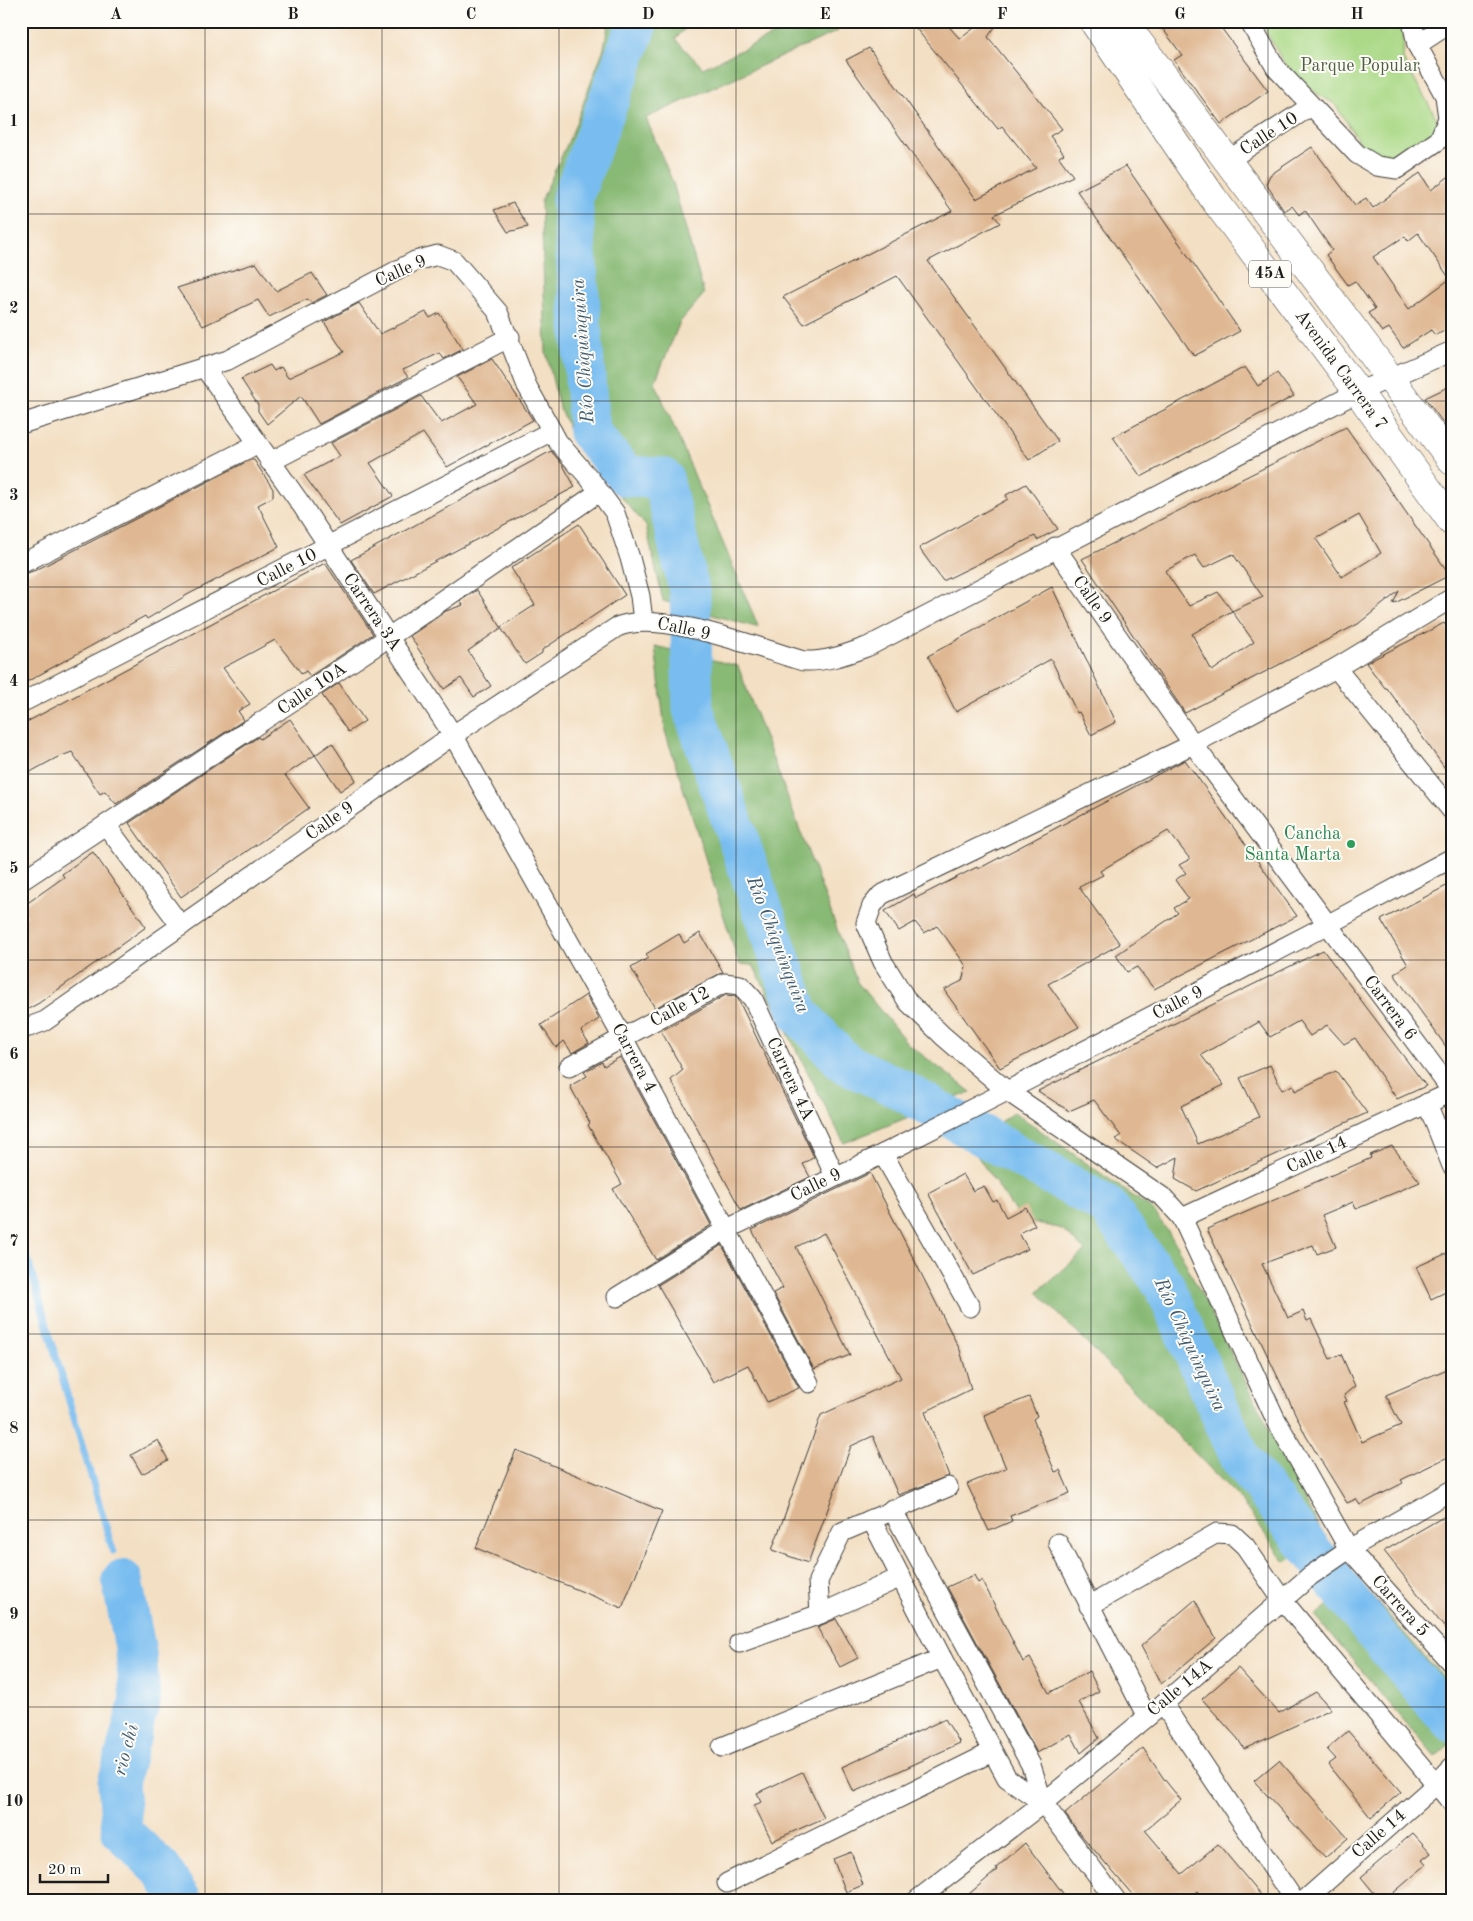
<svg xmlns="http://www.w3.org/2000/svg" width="1473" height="1921" font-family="'Old Standard TT',serif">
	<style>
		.green { fill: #abd987; stroke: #647a52 }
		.forest { fill: #88b974; stroke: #526a48 }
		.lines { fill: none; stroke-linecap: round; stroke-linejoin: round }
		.stream { stroke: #79bdf0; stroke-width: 7 }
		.river { stroke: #79bdf0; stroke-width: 41 }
		.building { fill: #dfb792; fill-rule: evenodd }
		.minor-casing { stroke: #3c3935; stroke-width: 21 }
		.primary-casing { stroke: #3c3935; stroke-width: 29 }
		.minor { stroke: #fff; stroke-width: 19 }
		.primary { stroke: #fff; stroke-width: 28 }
		.grid { fill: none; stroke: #1c1c1c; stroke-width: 1; stroke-opacity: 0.55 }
		.leisure-dot { fill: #2e9e5b; stroke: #fdfcf7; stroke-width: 2 }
		.labels { text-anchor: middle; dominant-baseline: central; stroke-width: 4; stroke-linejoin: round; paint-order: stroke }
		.shield { fill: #fdfcf7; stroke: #605f5e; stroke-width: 1 }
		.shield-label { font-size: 16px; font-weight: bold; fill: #1c1c1c }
		.park-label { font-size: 18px; fill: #4e5e41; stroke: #fdfcf7 }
		.street-label { font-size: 18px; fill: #1c1c1c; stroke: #fdfcf7 }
		.leisure-label { font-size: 18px; fill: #27864d; stroke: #fdfcf7; text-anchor: end }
		.water-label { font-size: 19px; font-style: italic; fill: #415c71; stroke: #fdfcf7 }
		.neatline { fill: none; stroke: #1c1c1c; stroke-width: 2 }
		.grid-label { font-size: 16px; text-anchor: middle; font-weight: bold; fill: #1c1c1c }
	</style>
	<rect width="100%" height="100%" fill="#fdfcf7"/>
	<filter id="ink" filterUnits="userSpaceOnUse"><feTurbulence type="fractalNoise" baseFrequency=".02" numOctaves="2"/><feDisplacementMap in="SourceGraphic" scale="10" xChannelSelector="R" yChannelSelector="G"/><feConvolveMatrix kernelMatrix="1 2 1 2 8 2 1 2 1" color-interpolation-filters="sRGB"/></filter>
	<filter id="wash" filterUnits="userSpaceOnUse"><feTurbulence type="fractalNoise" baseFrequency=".0096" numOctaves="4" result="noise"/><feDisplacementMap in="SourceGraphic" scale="20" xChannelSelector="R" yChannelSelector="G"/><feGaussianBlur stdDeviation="1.12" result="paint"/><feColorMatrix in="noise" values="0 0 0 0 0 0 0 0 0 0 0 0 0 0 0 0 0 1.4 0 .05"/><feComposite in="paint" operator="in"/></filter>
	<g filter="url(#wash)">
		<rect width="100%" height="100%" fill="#f3dfc3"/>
		<!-- green -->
		<path class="green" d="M 1260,21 L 1401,21 L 1404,33 L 1403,59 L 1437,119 L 1435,138 L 1391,166 L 1373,162 L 1334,103 L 1322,97 L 1311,89 L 1284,63 Z"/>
		<!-- forest -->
		<g class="forest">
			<path d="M 609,21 L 693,21 L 675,39 L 703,68 L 803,21 L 834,21 L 838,31 L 646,118 L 673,183 L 704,294 L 680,322 L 655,382 L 759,628 L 663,601 L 646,526 L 576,444 L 559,407 L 546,352 L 541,201 L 573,131 L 604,48 Z"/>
			<path d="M 655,646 L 738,666 L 857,982 L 908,1044 L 971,1092 L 844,1143 L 753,965 L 739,964 L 665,731 Z"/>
			<path d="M 1014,1112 L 1153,1210 L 1175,1242 L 1325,1539 L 1285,1562 L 1239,1498 L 1037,1292 L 1085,1251 L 1062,1229 L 1020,1219 L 969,1144 Z"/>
			<path d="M 1358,1580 L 1452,1688 L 1452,1742 L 1435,1757 L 1315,1616 Z"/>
		</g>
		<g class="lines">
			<!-- stream -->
			<path class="stream" d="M 21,1237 L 113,1551"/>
			<!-- river -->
			<g class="river">
				<path d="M 638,21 L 572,199 L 589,432 L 626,476 L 663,478 L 690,594 L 693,709 L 799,1014 L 845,1063 L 898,1088 L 1107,1206 L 1164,1285 L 1241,1459 L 1374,1632 L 1452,1722"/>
				<path d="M 122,1580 L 136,1653 L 140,1700 L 118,1783 L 122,1832 L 161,1869 L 181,1900"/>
			</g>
		</g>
		<g id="blocks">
			<!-- building -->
			<g class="building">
				<path d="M 910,21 L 944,21 L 960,39 L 983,21 L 999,21 L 988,37 L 1062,129 L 1050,136 L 1064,154 L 1059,157 L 1073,176 L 994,215 L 1000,223 L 928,261 L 1058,441 L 1029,460 L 897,276 L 804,324 L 783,297 L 952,211 L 846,60 L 869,48 L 976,199 L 1036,168 L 1002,126 L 998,129 Z"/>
				<path d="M 1157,21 L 1216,21 L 1268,91 L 1221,124 L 1174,60 L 1182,55 Z"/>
				<path d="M 1312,147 L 1355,205 L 1366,198 L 1373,208 L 1420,173 L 1431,190 L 1452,174 L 1452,328 L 1435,335 L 1431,330 L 1403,348 L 1389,328 L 1382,332 L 1368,313 L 1375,309 L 1355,281 L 1348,285 L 1326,255 L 1332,250 L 1305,210 L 1299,215 L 1292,206 L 1284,211 L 1266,184 L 1270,175 ZM 1418,233 L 1450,279 L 1409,309 L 1373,257 L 1405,236 L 1408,241 Z"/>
				<path d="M 1126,166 L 1240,331 L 1194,356 L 1077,191 Z"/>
				<path d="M 513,203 L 528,227 L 508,232 L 494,210 Z"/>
				<path d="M 256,263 L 276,291 L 312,273 L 327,295 L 311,303 L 308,299 L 293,305 L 269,317 L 258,300 L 203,326 L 177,288 Z"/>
				<path d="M 359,303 L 380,334 L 426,312 L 430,318 L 439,313 L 463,349 L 444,359 L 440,353 L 403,370 L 408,377 L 319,424 L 301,396 L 267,424 L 258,411 L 258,405 L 241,379 L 270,365 L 274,371 L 281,367 L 288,378 L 344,352 L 324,322 Z"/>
				<path d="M 492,359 L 533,420 L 447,467 L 423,433 L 370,463 L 393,496 L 340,525 L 304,475 L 340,456 L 331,443 L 421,396 L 441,423 L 477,404 L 457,377 Z"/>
				<path d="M 1245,367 L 1258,386 L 1277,373 L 1294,396 L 1141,477 L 1113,437 Z"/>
				<path d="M 1452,385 L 1452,435 L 1425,398 Z"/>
				<path d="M 1346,427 L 1450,575 L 1393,604 L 1399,591 L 1358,624 L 1185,713 L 1082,559 ZM 1359,515 L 1381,553 L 1342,577 L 1316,539 ZM 1233,554 L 1263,597 L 1232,611 L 1254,642 L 1212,671 L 1192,634 L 1232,611 L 1218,592 L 1189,606 L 1165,571 L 1195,555 L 1204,568 Z"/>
				<path d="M 551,451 L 563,465 L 575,487 L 374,594 L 351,560 Z"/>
				<path d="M 250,460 L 254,460 L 273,489 L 273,497 L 258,505 L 279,547 L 187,595 L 147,619 L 145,616 L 21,685 L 21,575 L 36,570 Z"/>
				<path d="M 1026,484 L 1058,529 L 1037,540 L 1035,536 L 943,581 L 919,548 L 1008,499 L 1006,495 Z"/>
				<path d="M 579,524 L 625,595 L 542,650 L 542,653 L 525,664 L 501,628 L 468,651 L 491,686 L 474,697 L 461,678 L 444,689 L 410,636 L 446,611 L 463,605 L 460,601 L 477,590 L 501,627 L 535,605 L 511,568 Z"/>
				<path d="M 325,563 L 373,634 L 310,676 L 306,671 L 302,674 L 275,640 L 223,668 L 250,704 L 238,711 L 244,720 L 116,804 L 105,791 L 100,794 L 72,752 L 56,758 L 21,777 L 21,725 Z"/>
				<path d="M 1052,587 L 1116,722 L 1091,735 L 1079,712 L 1077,713 L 1051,659 L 956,712 L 928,656 Z"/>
				<path d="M 1444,623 L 1452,635 L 1452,778 L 1387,688 L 1385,688 L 1366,663 Z"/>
				<path d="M 339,683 L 365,721 L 348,732 L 322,695 Z"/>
				<path d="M 290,719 L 315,755 L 285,775 L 309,808 L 181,897 L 129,823 L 258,737 L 260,739 Z"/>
				<path d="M 332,743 L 356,780 L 340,791 L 315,755 Z"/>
				<path d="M 1185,760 L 1297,916 L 1154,989 L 1137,967 L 1127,972 L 1116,955 L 1178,913 L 1174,908 L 1189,899 L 1175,880 L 1186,873 L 1179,865 L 1190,859 L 1168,831 L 1100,871 L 1103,875 L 1079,887 L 1120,944 L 1048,984 L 1079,1027 L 1000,1068 L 944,990 L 962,981 L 966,966 L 947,939 L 937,926 L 924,933 L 915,922 L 899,931 L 885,911 L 914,894 L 916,898 L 977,867 L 978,869 Z"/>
				<path d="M 93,852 L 146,927 L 39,1003 L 21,1013 L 21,920 L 27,916 L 22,907 L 64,877 L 62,874 Z"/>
				<path d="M 1452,883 L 1452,1055 L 1394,974 L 1408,965 L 1381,920 Z"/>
				<path d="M 700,933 L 723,972 L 655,1008 L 631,968 L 648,958 L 646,954 L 679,934 L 684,943 Z"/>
				<path d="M 1323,950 L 1426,1086 L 1397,1099 L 1355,1038 L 1344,1044 L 1327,1025 L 1310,1036 L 1299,1021 L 1270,1037 L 1259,1022 L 1201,1055 L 1224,1085 L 1181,1106 L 1198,1144 L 1259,1117 L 1240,1078 L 1270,1065 L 1282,1090 L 1293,1085 L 1295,1091 L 1336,1071 L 1367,1113 L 1196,1191 L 1175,1179 L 1178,1157 L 1157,1168 L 1115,1139 L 1121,1136 L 1094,1100 L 1069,1111 L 1038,1091 Z"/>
				<path d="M 586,995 L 599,1019 L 581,1031 L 589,1043 L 572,1053 L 564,1041 L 556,1048 L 541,1025 Z"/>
				<path d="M 726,995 L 735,996 L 738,999 L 814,1157 L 803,1164 L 810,1177 L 741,1210 L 671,1080 L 683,1070 L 661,1031 Z"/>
				<path d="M 620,1057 L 711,1225 L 656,1260 L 613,1189 L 622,1184 L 588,1125 L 590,1123 L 570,1086 L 587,1076 L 584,1072 L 602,1062 L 604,1066 Z"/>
				<path d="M 1392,1146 L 1420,1182 L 1356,1209 L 1353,1202 L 1322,1215 L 1336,1247 L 1317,1254 L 1313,1245 L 1262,1264 L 1288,1318 L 1303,1311 L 1307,1321 L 1311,1319 L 1330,1359 L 1341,1354 L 1355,1386 L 1344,1395 L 1347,1401 L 1344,1402 L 1362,1442 L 1401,1425 L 1386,1395 L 1452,1367 L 1452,1455 L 1401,1480 L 1403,1483 L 1360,1505 L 1356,1499 L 1347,1503 L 1306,1436 L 1207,1229 L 1355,1165 L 1371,1158 L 1370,1155 Z"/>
				<path d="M 870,1173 L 960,1350 L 971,1389 L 925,1412 L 949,1476 L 898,1495 L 873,1436 L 851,1446 L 808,1563 L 772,1550 L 821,1415 L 901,1378 L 824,1233 L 796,1247 L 850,1355 L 814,1369 L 773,1293 L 783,1288 L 752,1230 Z"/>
				<path d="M 963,1174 L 973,1191 L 984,1186 L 993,1202 L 997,1200 L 1006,1217 L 1025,1207 L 1035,1225 L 1019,1233 L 1028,1249 L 973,1275 L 928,1193 Z"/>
				<path d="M 722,1245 L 799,1388 L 767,1402 L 748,1365 L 713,1382 L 658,1285 Z"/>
				<path d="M 1452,1251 L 1452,1289 L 1431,1299 L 1416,1267 Z"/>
				<path d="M 1029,1397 L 1037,1416 L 1033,1419 L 1055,1472 L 1060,1470 L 1070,1493 L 1010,1516 L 1012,1521 L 989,1531 L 967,1484 L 1006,1468 L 984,1415 Z"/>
				<path d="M 158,1440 L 168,1460 L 142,1474 L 131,1455 Z"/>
				<path d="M 516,1450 L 662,1511 L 622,1608 L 476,1548 Z"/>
				<path d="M 1452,1512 L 1452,1637 L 1384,1551 Z"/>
				<path d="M 974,1575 L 978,1583 L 982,1580 L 1023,1662 L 1030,1658 L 1049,1693 L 1089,1671 L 1099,1691 L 1079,1702 L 1099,1738 L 1081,1753 L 1071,1734 L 1037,1753 L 947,1587 Z"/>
				<path d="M 1195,1600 L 1216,1638 L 1161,1684 L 1141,1646 Z"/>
				<path d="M 836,1619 L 858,1658 L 840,1667 L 817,1627 Z"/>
				<path d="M 1238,1668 L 1279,1713 L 1316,1692 L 1331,1709 L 1244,1749 L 1238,1739 L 1202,1699 Z"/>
				<path d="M 945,1719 L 960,1743 L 854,1792 L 842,1767 Z"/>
				<path d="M 1348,1731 L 1401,1792 L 1371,1818 L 1328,1765 L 1336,1759 L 1327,1749 Z"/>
				<path d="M 1143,1748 L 1164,1779 L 1181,1800 L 1145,1830 L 1182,1874 L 1218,1844 L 1265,1900 L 1204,1900 L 1197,1891 L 1187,1900 L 1137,1900 L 1077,1830 L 1065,1814 Z"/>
				<path d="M 1279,1760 L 1348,1838 L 1325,1858 L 1254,1781 Z"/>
				<path d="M 802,1772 L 824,1818 L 772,1841 L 754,1805 L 762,1802 L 757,1793 Z"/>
				<path d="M 1413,1833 L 1431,1853 L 1422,1860 L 1426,1865 L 1385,1900 L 1380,1900 L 1361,1877 Z"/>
				<path d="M 1025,1843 L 1068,1900 L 962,1900 L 997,1870 L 996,1868 Z"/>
				<path d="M 851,1852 L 863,1885 L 846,1892 L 833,1859 Z"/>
			</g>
		</g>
	</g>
	<g filter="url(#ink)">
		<use href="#blocks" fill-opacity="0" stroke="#3c3935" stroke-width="1"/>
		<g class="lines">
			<defs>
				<g id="minor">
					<path d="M 1249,21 L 1276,68 L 1357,154 L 1377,166 L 1397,169 L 1439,140 L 1448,118 L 1445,96 L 1417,45 L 1412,21"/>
					<path d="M 1417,45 L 1452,22"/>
					<path d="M 1227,161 L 1311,106"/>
					<path d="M 204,367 L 303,507 L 453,735 L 623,1038 L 809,1383"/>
					<path d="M 21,424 L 228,360 L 415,261 L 438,255 L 454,261 L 498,312 L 527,386 L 558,442 L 590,479 L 615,513 L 630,558 L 640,596 L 643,621"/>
					<path d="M 270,462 L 510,337"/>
					<path d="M 1055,547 L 1193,744 L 1452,1091"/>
					<path d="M 21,564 L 257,444"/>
					<path d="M 1452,598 L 1336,668 L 1193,744 L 881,895 L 872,906 L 866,923 L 883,962 L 908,1002 L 943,1036 L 1007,1091 L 1164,1198 L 1182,1218 L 1275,1418 L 1349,1549 L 1452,1664"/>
					<path d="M 1336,668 L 1452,811"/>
					<path d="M 21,703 L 552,431"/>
					<path d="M 106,825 L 181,926"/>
					<path d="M 21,881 L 389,637 L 599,492"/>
					<path d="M 21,1028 L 29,1027 L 45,1021 L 453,735 L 617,627 C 659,609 758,648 803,661 C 827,662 847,654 869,646 L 1358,392 L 1452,351"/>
					<path d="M 569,1067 L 724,983 L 740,985 L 753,999 L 835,1176"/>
					<path d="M 1427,1103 L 1452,1166"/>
					<path d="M 883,1154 L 970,1307"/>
					<path d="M 1182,1218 L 1452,1092"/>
					<path d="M 617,1297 L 725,1230 L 883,1154 L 1007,1091 L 1327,925 L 1452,858"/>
					<path d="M 892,1509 L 1031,1765 L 1043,1803 L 1116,1900"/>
					<path d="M 871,1519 L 942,1658 L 1007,1778 L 1043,1803"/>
					<path d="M 1058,1543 L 1147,1717"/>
					<path d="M 1089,1606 L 1217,1533 L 1232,1534 L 1245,1546 L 1283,1601 L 1452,1803"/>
					<path d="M 820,1614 L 818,1581 L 842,1532 L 948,1487"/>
					<path d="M 739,1643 L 820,1614 L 901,1577"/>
					<path d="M 1163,1704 L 1294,1900"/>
					<path d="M 722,1747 L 942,1658"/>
					<path d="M 727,1883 L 992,1752"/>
					<path d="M 917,1900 L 1043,1803 L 1163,1704 L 1310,1576 L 1349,1549 L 1452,1490"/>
					<path d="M 1305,1900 L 1432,1788 L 1452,1767"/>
				</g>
				<g id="primary">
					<path d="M 1093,21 L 1213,198 L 1358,392 L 1452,522"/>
					<path d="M 1123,21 L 1452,461"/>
				</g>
			</defs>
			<!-- minor casing -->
			<use href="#minor" class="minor-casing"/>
			<!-- primary casing -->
			<use href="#primary" class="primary-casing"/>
			<!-- minor -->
			<use href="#minor" class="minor"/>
			<!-- primary -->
			<use href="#primary" class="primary"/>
		</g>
	</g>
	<!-- grid -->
	<path class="grid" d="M 205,21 L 205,1900M 382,21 L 382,1900M 559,21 L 559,1900M 736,21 L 736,1900M 914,21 L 914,1900M 1091,21 L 1091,1900M 1268,21 L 1268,1900M 21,214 L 1452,214M 21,401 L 1452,401M 21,587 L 1452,587M 21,774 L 1452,774M 21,960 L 1452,960M 21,1147 L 1452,1147M 21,1334 L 1452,1334M 21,1520 L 1452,1520M 21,1707 L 1452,1707"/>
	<!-- markers -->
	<circle class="leisure-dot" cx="1351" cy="844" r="5"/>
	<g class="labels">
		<!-- shield labels -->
		<rect class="shield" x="1249" y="260.5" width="42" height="27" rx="4"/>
		<g class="shield-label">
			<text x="1270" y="274">45A</text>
		</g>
		<!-- park labels -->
		<g class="park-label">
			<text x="1360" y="66">Parque Popular</text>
		</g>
		<!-- street labels -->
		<g class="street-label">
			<text transform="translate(1269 134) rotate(-33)">Calle 10</text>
			<text transform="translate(401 271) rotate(-24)">Calle 9</text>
			<text transform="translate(1341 370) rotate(54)">Avenida Carrera 7</text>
			<text transform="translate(287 568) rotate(-27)">Calle 10</text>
			<text transform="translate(1092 600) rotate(55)">Calle 9</text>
			<text transform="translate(372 612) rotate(56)">Carrera 3A</text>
			<text transform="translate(684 629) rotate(12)">Calle 9</text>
			<text transform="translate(312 689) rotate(-34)">Calle 10A</text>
			<text transform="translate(330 821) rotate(-35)">Calle 9</text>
			<text transform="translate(1178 1003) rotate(-27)">Calle 9</text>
			<text transform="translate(680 1007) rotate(-29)">Calle 12</text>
			<text transform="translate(1390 1008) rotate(53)">Carrera 6</text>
			<text transform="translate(634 1058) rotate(62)">Carrera 4</text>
			<text transform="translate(790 1079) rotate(65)">Carrera 4A</text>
			<text transform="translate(1317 1155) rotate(-25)">Calle 14</text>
			<text transform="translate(816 1185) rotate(-26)">Calle 9</text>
			<text transform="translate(1400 1606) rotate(48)">Carrera 5</text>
			<text transform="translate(1180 1688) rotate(-40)">Calle 14A</text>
			<text transform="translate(1379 1834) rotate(-41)">Calle 14</text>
		</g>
		<!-- leisure labels -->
		<g class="leisure-label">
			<text x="1341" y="834">Cancha<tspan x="1341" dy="21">Santa Marta</tspan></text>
		</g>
		<!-- water labels -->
		<g class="water-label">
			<text transform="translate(584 351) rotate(-94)">Río Chiquinquira</text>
			<text transform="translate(777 945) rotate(69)">Río Chiquinquira</text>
			<text transform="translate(1189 1345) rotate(65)">Río Chiquinquira</text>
			<text transform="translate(127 1750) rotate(-75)">rio chi</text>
		</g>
	</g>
	<!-- margin -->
	<rect width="1473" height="1921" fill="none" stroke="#fdfcf7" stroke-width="55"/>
	<!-- scale -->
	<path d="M40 1874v8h68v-8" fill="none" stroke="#1c1c1c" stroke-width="2.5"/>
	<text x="48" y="1874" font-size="15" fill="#1c1c1c" stroke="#fdfcf7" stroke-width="4" paint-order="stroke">20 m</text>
	<rect x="28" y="28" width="1418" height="1866" class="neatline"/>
	<g class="grid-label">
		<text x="116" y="19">A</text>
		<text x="293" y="19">B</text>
		<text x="471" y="19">C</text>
		<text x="648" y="19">D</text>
		<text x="825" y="19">E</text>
		<text x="1002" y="19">F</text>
		<text x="1180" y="19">G</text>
		<text x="1357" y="19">H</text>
		<text x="14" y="126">1</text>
		<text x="14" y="313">2</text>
		<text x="14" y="500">3</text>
		<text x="14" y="686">4</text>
		<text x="14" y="873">5</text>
		<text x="14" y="1059">6</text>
		<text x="14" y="1246">7</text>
		<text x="14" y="1433">8</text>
		<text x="14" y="1619">9</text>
		<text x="14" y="1806">10</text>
	</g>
</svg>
